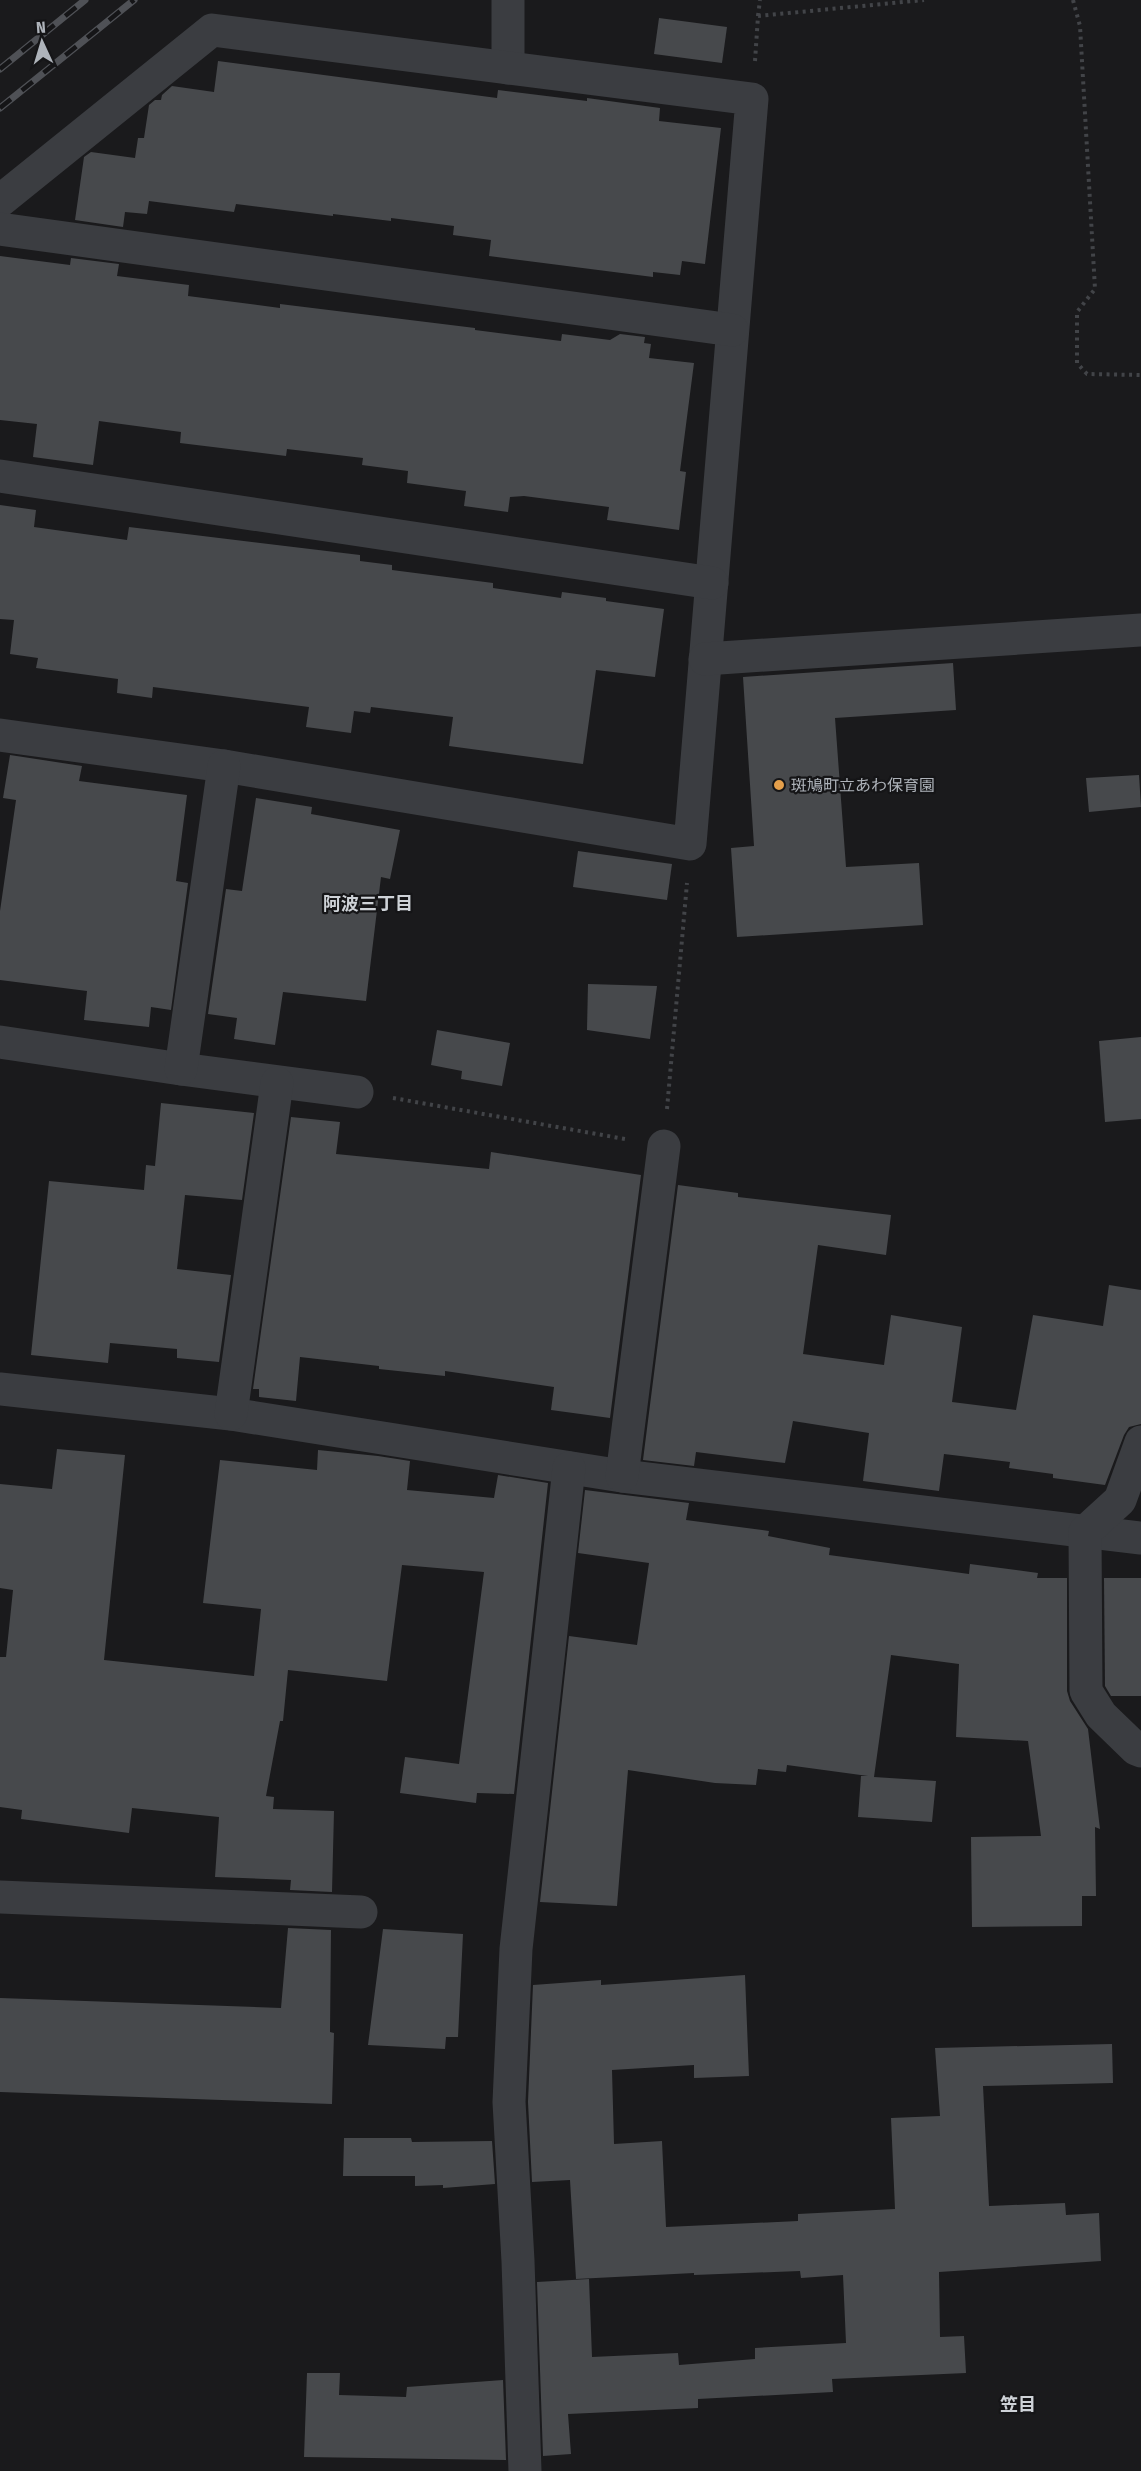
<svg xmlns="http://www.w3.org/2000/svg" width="1141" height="2471" font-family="'Fira Sans Condensed','Noto Sans JP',sans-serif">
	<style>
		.building { fill: #47494c }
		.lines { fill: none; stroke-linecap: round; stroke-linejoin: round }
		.path { stroke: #424448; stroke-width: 4; stroke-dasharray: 3 4.5; stroke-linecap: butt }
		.minor { stroke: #3b3d41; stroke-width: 33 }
		.rail-casing { stroke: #4f5156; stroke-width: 7 }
		.rail { stroke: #151517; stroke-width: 4.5; stroke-dasharray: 14; stroke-linecap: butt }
		.poi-dot { fill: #e49f4b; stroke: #151517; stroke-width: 2 }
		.labels { text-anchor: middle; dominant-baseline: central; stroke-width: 4.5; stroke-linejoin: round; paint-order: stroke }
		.poi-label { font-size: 16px; fill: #aeb3ba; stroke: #151517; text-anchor: start }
		.neighbourhood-label { font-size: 18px; font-weight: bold; fill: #ced2d7; stroke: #151517 }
	</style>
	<rect width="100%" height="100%" fill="#1a1a1c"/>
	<!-- building -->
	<g class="building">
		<path d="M 659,18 L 727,27 L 722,63 L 654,54 Z"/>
		<path d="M 218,61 L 497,98 L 498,90 L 587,101 L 587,98 L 660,108 L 659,121 L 721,128 L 705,264 L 682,261 L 680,275 L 653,272 L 653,277 L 489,256 L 491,240 L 453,235 L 454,226 L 391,218 L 391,221 L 333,214 L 333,216 L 236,204 L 234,212 L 149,201 L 147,214 L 125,212 L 123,227 L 75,220 L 84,157 L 91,152 L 135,158 L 138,138 L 144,138 L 149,105 L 155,100 L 161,100 L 162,95 L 172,86 L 214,92 Z"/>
		<path d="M 0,256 L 70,265 L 71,258 L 119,264 L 117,276 L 189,285 L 188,296 L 280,308 L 280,304 L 475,328 L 475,330 L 561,341 L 562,334 L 610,340 L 620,334 L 645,337 L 644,343 L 651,344 L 649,358 L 694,363 L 680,471 L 686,472 L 679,530 L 607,520 L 609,507 L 524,496 L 510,497 L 508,512 L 464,506 L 466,491 L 407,483 L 408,471 L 362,465 L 363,458 L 287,449 L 286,456 L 180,443 L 181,432 L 99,421 L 93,465 L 33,457 L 37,424 L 0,420 Z"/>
		<path d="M 0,505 L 36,510 L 34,527 L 127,540 L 129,527 L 360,555 L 360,561 L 392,565 L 392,570 L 493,583 L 493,588 L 561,598 L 562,592 L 606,598 L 606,601 L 664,609 L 655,677 L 596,670 L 583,764 L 449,746 L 453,717 L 371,707 L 370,713 L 354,711 L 351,733 L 306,727 L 309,707 L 153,687 L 152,698 L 117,693 L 118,679 L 36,668 L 38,658 L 10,654 L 14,620 L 0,619 Z"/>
		<path d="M 953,663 L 956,710 L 835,718 L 846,867 L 919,863 L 923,925 L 737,937 L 731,848 L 754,846 L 743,677 Z"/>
		<path d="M 10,755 L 82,766 L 79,781 L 187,795 L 176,881 L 188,883 L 171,1010 L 151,1007 L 149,1027 L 84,1020 L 87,991 L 0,980 L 0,911 L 16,800 L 3,798 Z"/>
		<path d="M 1139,775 L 1141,807 L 1089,812 L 1086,778 Z"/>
		<path d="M 256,798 L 312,807 L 311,814 L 400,830 L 390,879 L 381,877 L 366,1001 L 283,992 L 275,1045 L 234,1039 L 237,1018 L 208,1014 L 226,889 L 242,891 Z"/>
		<path d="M 578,851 L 672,864 L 667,900 L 573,887 Z"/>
		<path d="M 588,984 L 657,986 L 650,1039 L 587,1030 Z"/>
		<path d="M 437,1030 L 510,1043 L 502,1086 L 461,1079 L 462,1071 L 431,1065 Z"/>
		<path d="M 1141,1037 L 1141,1119 L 1105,1122 L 1099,1041 Z"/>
		<path d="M 161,1103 L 254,1113 L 242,1200 L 185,1195 L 177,1269 L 231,1275 L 219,1362 L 177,1358 L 177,1349 L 110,1343 L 108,1363 L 31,1355 L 49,1181 L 144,1190 L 146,1165 L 155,1166 Z"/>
		<path d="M 291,1117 L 340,1122 L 336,1154 L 489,1169 L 491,1152 L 641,1175 L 610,1418 L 551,1410 L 554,1387 L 445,1371 L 445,1376 L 379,1369 L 379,1366 L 300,1357 L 296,1401 L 259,1397 L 259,1389 L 253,1389 Z"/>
		<path d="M 678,1185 L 738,1193 L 738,1197 L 891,1215 L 886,1255 L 818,1245 L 803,1354 L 884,1365 L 891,1315 L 962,1327 L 952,1402 L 1016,1410 L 1033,1315 L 1103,1326 L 1109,1285 L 1141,1290 L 1141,1424 L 1129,1427 L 1124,1435 L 1105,1485 L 1053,1478 L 1053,1474 L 1009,1468 L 1010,1462 L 944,1454 L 939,1491 L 863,1481 L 869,1433 L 793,1421 L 785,1463 L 696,1452 L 694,1466 L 643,1460 Z"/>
		<path d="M 57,1449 L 125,1455 L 104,1660 L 254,1676 L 261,1609 L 203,1603 L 220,1460 L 317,1470 L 318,1450 L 378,1456 L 410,1461 L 407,1490 L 494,1498 L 498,1475 L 548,1483 L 514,1794 L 477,1793 L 476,1803 L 400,1793 L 405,1757 L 459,1764 L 484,1572 L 402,1565 L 387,1681 L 288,1670 L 283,1721 L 280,1721 L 266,1796 L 274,1797 L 273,1809 L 334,1811 L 332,1892 L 290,1890 L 291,1880 L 215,1877 L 219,1817 L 132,1808 L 129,1833 L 21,1819 L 22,1810 L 0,1807 L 0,1657 L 6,1657 L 13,1590 L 0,1588 L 0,1484 L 52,1489 Z"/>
		<path d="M 585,1490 L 689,1503 L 686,1520 L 769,1531 L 768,1536 L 830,1548 L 829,1555 L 969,1574 L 970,1564 L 1038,1573 L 1037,1578 L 1067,1578 L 1067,1691 L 1070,1701 L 1088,1729 L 1100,1829 L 1095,1827 L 1096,1896 L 1082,1896 L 1082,1926 L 972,1927 L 971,1837 L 1041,1836 L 1028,1741 L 956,1737 L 959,1664 L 891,1655 L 874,1777 L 936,1781 L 932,1822 L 858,1817 L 861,1776 L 868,1776 L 787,1765 L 786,1772 L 758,1769 L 756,1785 L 715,1783 L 628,1770 L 617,1906 L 540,1902 L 569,1636 L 637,1645 L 649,1563 L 578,1553 Z"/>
		<path d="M 1104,1578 L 1141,1578 L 1141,1696 L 1111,1696 L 1105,1686 Z"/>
		<path d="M 288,1928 L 331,1930 L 330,2032 L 334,2033 L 332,2104 L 0,2092 L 0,1998 L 281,2008 Z"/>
		<path d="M 383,1929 L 463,1934 L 458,2037 L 446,2037 L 445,2049 L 368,2045 Z"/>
		<path d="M 745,1975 L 749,2076 L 694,2078 L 694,2065 L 612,2070 L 614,2144 L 662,2141 L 666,2227 L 798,2221 L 798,2214 L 895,2209 L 891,2118 L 940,2116 L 935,2048 L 1112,2044 L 1113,2083 L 983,2086 L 989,2206 L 1065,2203 L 1066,2215 L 1099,2213 L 1101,2261 L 939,2272 L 940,2337 L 964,2336 L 966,2373 L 832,2379 L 833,2392 L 698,2399 L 698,2408 L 568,2414 L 571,2454 L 543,2456 L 537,2282 L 589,2279 L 592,2357 L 678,2353 L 679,2365 L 755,2359 L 755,2348 L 846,2343 L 843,2275 L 801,2278 L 800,2271 L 694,2275 L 694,2273 L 576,2279 L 570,2180 L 532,2182 L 528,2102 L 533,1985 L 601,1980 L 601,1985 Z"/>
		<path d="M 344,2138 L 411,2138 L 412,2142 L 492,2141 L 495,2184 L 443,2188 L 443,2185 L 415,2186 L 415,2176 L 343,2176 Z"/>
		<path d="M 307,2373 L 340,2373 L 339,2395 L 406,2397 L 407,2387 L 503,2380 L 506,2460 L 304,2457 Z"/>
	</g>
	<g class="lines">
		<!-- path -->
		<g class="path">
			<path d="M 1073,0 L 1080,26 L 1095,289 L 1077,312 L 1077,363 L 1087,374 L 1141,375"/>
			<path d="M 758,16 L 760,0"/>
			<path d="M 755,61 L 758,16 L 924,0"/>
			<path d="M 393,1098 L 625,1139"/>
			<path d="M 667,1109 L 687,883"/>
		</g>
		<!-- minor -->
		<g class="minor">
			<path d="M 508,68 L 508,0"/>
			<path d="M 0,201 L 212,30 L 752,99 L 690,844 L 224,766 L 0,735"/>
			<path d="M 0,229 L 732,330"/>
			<path d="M 0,476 L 712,583"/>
			<path d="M 705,659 L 1141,630"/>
			<path d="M 0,1042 L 181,1069 L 357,1092"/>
			<path d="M 181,1069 L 224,766"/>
			<path d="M 0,1389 L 231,1414 L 622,1476 L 1141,1538"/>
			<path d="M 231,1414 L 277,1083"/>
			<path d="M 1141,1442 L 1120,1500 L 1085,1532 L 1086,1691 L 1101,1715 L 1136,1749 L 1141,1751"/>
			<path d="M 622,1476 L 664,1146"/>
			<path d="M 0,1897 L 361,1912"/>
			<path d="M 525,2471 L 518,2261 L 509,2102 L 516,1949 L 569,1468"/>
		</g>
		<defs>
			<g id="rail">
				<path d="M 0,69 L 85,0"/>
				<path d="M 0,108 L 134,0"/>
			</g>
		</defs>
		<!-- rail casing -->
		<use href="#rail" class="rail-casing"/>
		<!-- rail -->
		<use href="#rail" class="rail"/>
	</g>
	<!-- markers -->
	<circle class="poi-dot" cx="779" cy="785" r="6"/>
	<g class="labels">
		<!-- poi labels -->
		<g class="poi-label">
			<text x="791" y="785">斑鳩町立あわ保育園</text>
		</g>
		<!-- neighbourhood labels -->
		<g class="neighbourhood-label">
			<text x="368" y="904">阿波三丁目</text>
			<text x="1018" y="2405">笠目</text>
		</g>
	</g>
	<!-- north arrow -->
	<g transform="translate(42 42) rotate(356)" stroke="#151517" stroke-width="4.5" paint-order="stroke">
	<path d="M0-4.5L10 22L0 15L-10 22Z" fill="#aeb3ba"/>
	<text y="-9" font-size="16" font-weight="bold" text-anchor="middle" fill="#aeb3ba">N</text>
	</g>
</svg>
